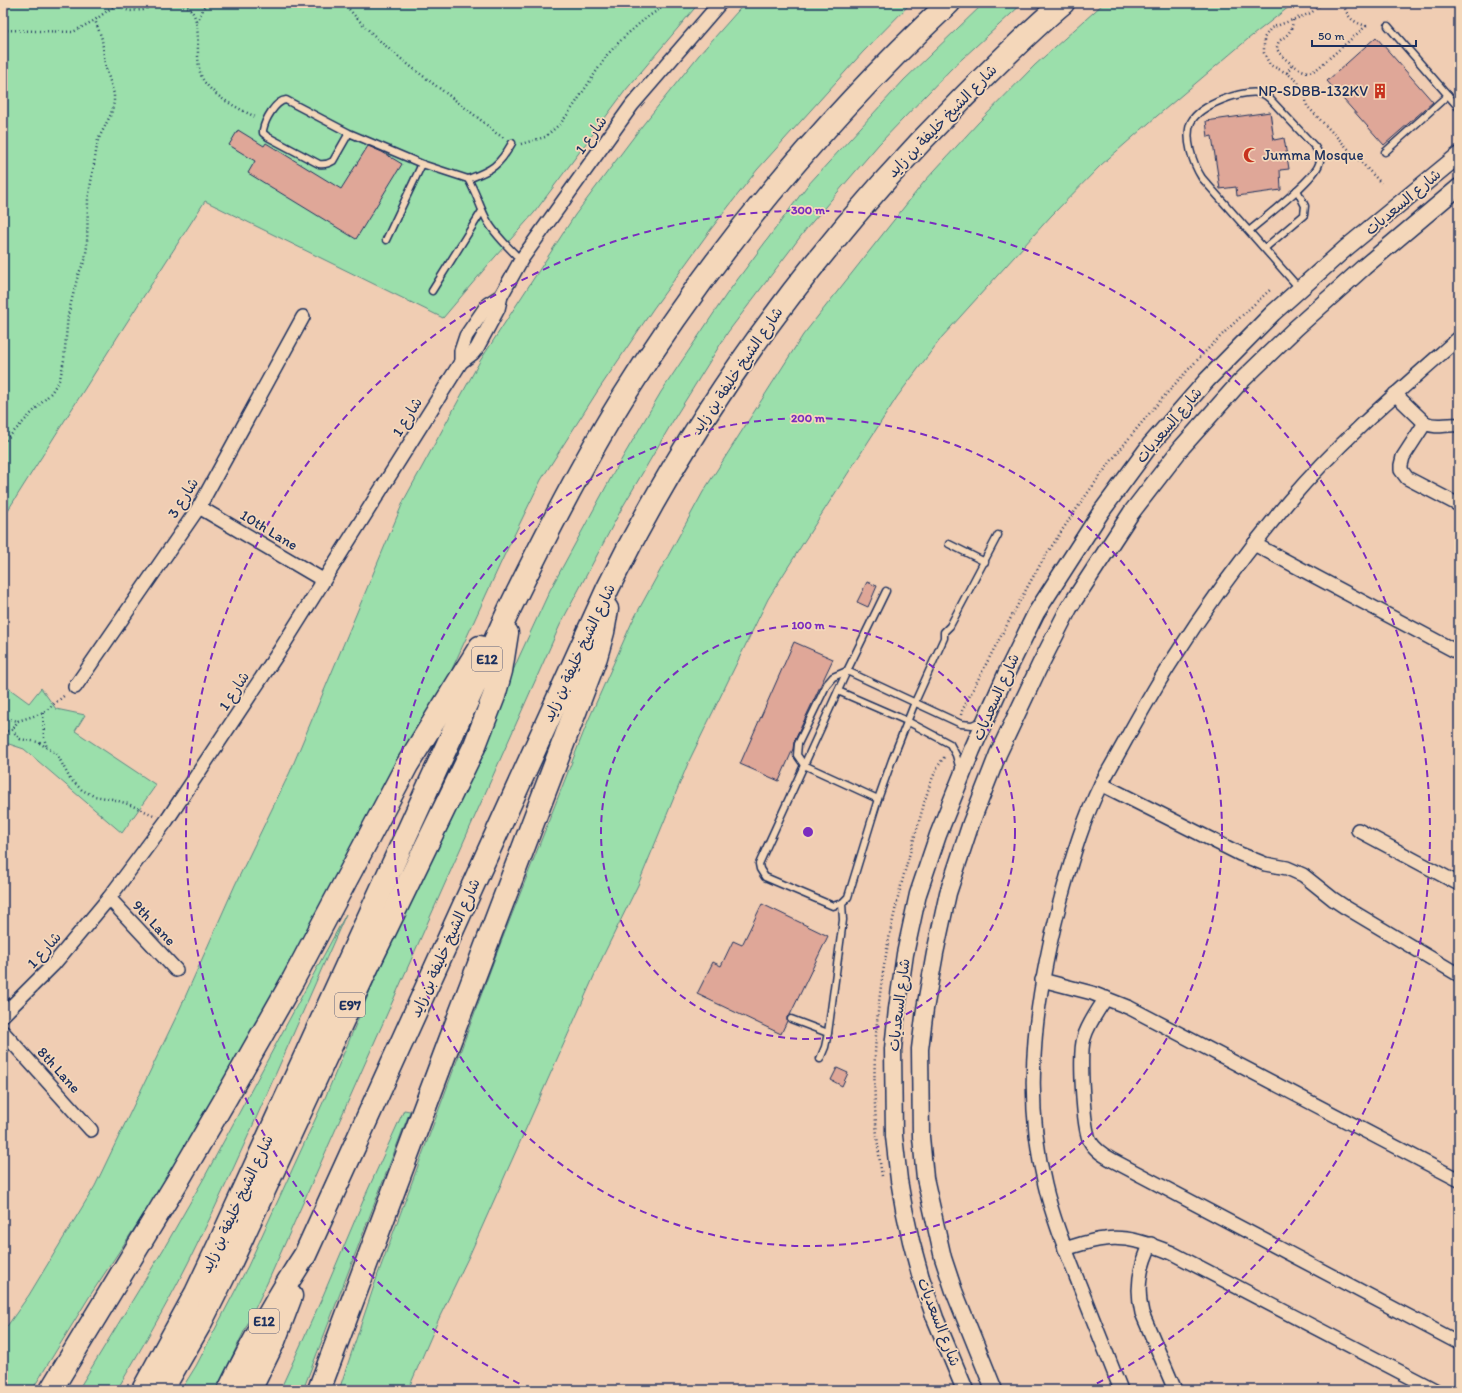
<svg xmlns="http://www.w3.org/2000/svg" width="1462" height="1393" font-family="Itim,'Playpen Sans Arabic',sans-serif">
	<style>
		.green { fill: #9bdfab; stroke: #5b8784 }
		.building { fill: #dfa798; stroke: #1b2f5e }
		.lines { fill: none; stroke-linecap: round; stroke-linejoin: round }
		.service-casing { stroke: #1b2f5e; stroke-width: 9 }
		.minor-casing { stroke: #1b2f5e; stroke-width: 16 }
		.tertiary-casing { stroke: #1b2f5e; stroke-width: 19 }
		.motorway-casing { stroke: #1b2f5e; stroke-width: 25 }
		.path { stroke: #1b2f5e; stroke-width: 2.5; stroke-dasharray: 1 3; stroke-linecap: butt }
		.service { stroke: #f4d7ba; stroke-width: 6 }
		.minor { stroke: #f4d7ba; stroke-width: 13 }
		.tertiary { stroke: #f4d7ba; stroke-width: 16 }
		.motorway { stroke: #f4d7ba; stroke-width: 22 }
		.ring { fill: none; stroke: #7b2cbf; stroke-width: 2; stroke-dasharray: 7 5 }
		.labels { text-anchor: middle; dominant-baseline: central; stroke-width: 3.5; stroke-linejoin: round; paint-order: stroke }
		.shield { fill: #f4d7ba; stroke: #5c617a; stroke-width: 1 }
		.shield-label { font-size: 14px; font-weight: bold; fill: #1b2f5e }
		.poi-label { font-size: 15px; fill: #1b2f5e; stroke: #f4d7ba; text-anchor: end }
		.street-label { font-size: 15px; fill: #1b2f5e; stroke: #f4d7ba }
		.centre { fill: #7b2cbf; stroke: #f4d7ba; stroke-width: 2 }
		.ring-label { font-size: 12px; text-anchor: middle; font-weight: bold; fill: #7b2cbf; stroke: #f4d7ba; stroke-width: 3.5; stroke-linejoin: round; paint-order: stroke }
	</style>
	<rect width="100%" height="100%" fill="#f0cdb3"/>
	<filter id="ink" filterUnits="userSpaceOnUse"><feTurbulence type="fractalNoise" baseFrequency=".025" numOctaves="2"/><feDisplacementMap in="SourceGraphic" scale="8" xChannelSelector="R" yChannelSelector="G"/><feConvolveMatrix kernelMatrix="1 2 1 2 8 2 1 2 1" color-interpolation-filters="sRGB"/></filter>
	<g filter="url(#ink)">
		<!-- green -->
		<g class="green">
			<path d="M 3,3 L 699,3 L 625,91 L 534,213 L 488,265 L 443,318 L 205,201 L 120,333 L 3,518 Z"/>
			<path d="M 745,3 L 911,3 L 863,52 L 757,170 L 711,229 L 653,309 L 597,392 L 541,480 L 503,558 L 447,680 L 353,854 L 171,1173 L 91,1294 L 32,1390 L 3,1390 L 3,1332 L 29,1295 L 95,1186 L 178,1013 L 235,885 L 290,772 L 404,500 L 480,361 L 575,215 L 642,126 L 699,55 Z"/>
			<path d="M 984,3 L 1023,3 L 951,69 L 879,144 L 807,228 L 728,332 L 677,414 L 622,508 L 560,625 L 270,1277 L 216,1390 L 181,1390 L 196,1366 L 248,1266 L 325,1098 L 371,988 L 447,822 L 519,657 L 550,590 L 613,474 L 661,392 L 726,295 L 807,186 L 904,80 Z"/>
			<path d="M 1104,3 L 1294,3 L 1248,39 L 1157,116 L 1101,165 L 1051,216 L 942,337 L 897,397 L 805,540 L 768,599 L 689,761 L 638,885 L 603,956 L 470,1254 L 440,1316 L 408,1390 L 339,1390 L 378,1274 L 496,955 L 588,721 L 632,622 L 703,492 L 803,335 L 924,182 L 978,123 L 1035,65 Z"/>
			<path d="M 3,684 L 29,703 L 41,688 L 56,709 L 85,715 L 75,731 L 156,785 L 122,833 L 24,749 L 9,744 L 3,745 Z"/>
			<path d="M 346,914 C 294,1030 246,1147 189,1261 C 167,1305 142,1347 117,1390 L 78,1390 L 163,1250 L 204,1178 Z"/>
			<path d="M 404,1110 L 410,1111 L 303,1390 L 280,1390 L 322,1298 L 366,1194 Z"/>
		</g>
		<!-- building -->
		<g class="building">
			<path d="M 1376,37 L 1433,102 L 1384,145 L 1327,81 Z"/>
			<path d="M 1270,112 L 1274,140 L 1284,138 L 1289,169 L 1280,170 L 1281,190 L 1237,196 L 1236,187 L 1220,189 L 1212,136 L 1208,137 L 1206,121 Z"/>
			<path d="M 238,130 L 264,146 L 266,143 L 341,189 L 368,146 L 382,152 L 402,164 L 356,239 L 248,173 L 255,161 L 229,145 Z"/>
			<path d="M 867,582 L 877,586 L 868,607 L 857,602 Z"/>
			<path d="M 794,642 L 833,659 L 794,742 L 793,749 L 779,781 L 740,764 Z"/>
			<path d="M 762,904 L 828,936 L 790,1015 L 787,1017 L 787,1021 L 781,1034 L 697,994 L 713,962 L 721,966 L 733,941 L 742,945 Z"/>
			<path d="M 837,1068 L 848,1073 L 842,1086 L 831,1080 Z"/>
		</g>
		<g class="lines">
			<defs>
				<g id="service">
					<path d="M 1388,26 L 1459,108"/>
					<path d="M 349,133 L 333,161 C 328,164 325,165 319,164 L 268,137 L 263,133 L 263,130 C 265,120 275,101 286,100 L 349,133 L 422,164 L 468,179 C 476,192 480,208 488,222 C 496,236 509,248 521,260"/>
					<path d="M 1385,152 L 1448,95"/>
					<path d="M 468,179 C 492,170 499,166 512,143"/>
					<path d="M 1249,231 C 1263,219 1315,179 1319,164 C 1322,157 1319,153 1315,147 L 1270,99 C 1267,96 1264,94 1260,93 C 1241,90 1200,105 1191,122 C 1184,138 1193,164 1202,178 L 1299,288"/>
					<path d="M 386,240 L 422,164"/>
					<path d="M 1265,248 L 1304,215 L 1305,206 L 1297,190"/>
					<path d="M 432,291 L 482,211"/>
					<path d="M 949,544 L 985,562"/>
					<path d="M 886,591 L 847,671 L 759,864 L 760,869 L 765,877 L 833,906 L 842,903 L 848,897 L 878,799 L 892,760 L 915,702 L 944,638 L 944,632 L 950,626 L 998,535"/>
					<path d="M 838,691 L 907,721 L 950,744 L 956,755 L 960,770"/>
					<path d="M 878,799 L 804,765 L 797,755 L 798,744 L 827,684 L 833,677 L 847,671 L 961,724 L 972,725 L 981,721"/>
					<path d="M 791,1019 L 828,1033"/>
					<path d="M 820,1059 L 825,1047 L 828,1033 L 843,920 L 842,903"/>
				</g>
				<g id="minor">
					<path d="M 461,362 L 461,351 L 466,336 L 488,304 L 501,296"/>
					<path d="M 1395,394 L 1425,423 C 1438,429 1446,423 1459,425"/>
					<path d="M 1425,423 L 1403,457 L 1401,465 L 1401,470 L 1407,478 L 1459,505"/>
					<path d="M 199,507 L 323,580"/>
					<path d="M 1254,544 L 1459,653"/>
					<path d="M 75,687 L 199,507 L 303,317"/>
					<path d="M 1101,784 L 1240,854 L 1265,864 L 1287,868 L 1303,875 L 1333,899 L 1345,907 L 1459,975"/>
					<path d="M 1358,830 L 1459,884"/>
					<path d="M 109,898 L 176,970"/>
					<path d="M 1042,980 L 1092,993 L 1130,1008 L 1459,1180"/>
					<path d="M 1106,998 C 1098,1010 1088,1024 1084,1038 C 1079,1052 1083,1128 1090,1141 C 1095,1150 1103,1155 1112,1160 L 1459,1343"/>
					<path d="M 3,1015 L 53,965 L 109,898 L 167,820 L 282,647 L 461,362 L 473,353 L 477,348 L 498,309 L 501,296 L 521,260 L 632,105 L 720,3"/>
					<path d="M 3,1032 L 91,1130"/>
					<path d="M 1151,1244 C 1139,1267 1136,1289 1142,1313 L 1175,1390"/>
					<path d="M 1065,1249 C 1078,1245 1091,1240 1105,1239 C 1128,1236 1150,1244 1172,1253 L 1435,1390"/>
					<path d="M 1121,1390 C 1107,1355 1093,1319 1079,1284 C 1066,1251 1053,1219 1045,1185 C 1021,1087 1037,987 1063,891 C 1073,855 1084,818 1101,784 C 1124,744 1145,703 1170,664 C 1206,607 1246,552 1289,501 C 1340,441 1400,390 1459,338"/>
				</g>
				<g id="tertiary">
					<path d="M 965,1390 L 935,1318 L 921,1278 L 911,1241 L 904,1209 L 899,1180 L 894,1136 L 893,1049 L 897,1009 L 905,954 L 918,894 L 938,835 L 972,750 L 1007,672 L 1036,613 L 1101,512 L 1151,444 L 1207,380 L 1273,313 L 1346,248 L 1459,155"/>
					<path d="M 994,1390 L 954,1291 L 943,1258 L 925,1178 L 921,1137 L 920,1049 L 925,1009 L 935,953 L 948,893 L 971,823 L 998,754 L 1040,665 L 1069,608 L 1131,513 L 1182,447 L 1239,383 L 1296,328 L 1364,267 L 1459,187"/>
				</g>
				<g id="motorway">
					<path d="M 51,1390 L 177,1182 L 226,1098 L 293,980 L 407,765 L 480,647"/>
					<path d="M 143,1390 L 196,1293 L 222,1238 L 509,610 C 544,538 580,467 622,399 C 713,253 823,121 949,3"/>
					<path d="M 162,1390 L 200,1324 L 231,1262 L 367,968 L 475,745 L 494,696 L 501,671 L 507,633"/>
					<path d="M 229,1390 C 252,1343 276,1299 305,1255 L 608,588 C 697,407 818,244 960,101 C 993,68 1026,34 1063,3"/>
					<path d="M 250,1390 L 274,1341 L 291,1296"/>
					<path d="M 319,1390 L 449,1043 L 596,657 L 603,632 L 607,609"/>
				</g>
			</defs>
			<!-- service casing -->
			<use href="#service" class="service-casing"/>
			<!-- minor casing -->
			<use href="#minor" class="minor-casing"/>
			<!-- tertiary casing -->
			<use href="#tertiary" class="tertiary-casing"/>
			<!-- motorway casing -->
			<use href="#motorway" class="motorway-casing"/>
			<!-- path -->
			<g class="path">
				<path d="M 180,3 C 183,4 186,6 188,7 C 206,22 191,63 204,81 C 216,99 239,108 257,118"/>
				<path d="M 344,3 C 386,56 446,89 496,133 L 504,138"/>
				<path d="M 1322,3 L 1311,13 L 1271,28 L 1264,38 L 1264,53 L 1270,65 L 1287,73 L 1297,81 L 1305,94 L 1307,106 L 1381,183"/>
				<path d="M 116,5 L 129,11 L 143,10 L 158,3"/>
				<path d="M 1293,20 C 1292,31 1288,35 1279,41 C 1278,43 1277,47 1277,48 C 1278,55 1298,70 1305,71 C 1309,73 1313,71 1317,69 L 1366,26 C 1351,21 1348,18 1343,3"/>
				<path d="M 197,22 L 206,3"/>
				<path d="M 3,30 L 73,32 L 95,20 L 118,3"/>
				<path d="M 1287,73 L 1292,64"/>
				<path d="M 521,144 L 545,137 L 561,123 L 573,107 L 607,55 L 625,36 L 646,18 L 669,3"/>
				<path d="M 3,443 L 51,393 L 60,379 L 64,360 L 68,315 L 78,275 L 85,260 L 87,246 L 88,200 L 98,140 L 111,114 L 114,102 L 114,94 L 105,65 L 102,39 L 95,20"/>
				<path d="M 43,713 L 44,738 L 47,748"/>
				<path d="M 961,715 L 962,711 C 979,677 996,645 1014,612 C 1025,591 1037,569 1050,549 C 1111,453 1185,365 1270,290"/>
				<path d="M 3,718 L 18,721"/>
				<path d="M 12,730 L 20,739 L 38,742 L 57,754 L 70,779 L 82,790 L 94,796 L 112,799 L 128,804 L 156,816"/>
				<path d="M 3,732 L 12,730 L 18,721 L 43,713 L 65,695"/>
				<path d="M 882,1176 C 863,1056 882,943 917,829 C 923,808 931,772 945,756"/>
			</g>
			<!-- service -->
			<use href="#service" class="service"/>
			<!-- minor -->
			<use href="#minor" class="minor"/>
			<!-- tertiary -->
			<use href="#tertiary" class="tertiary"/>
			<!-- motorway -->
			<use href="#motorway" class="motorway"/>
		</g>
	</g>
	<!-- distance rings -->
	<g class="ring">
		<circle cx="808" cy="832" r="207"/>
		<circle cx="808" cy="832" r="414"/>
		<path d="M530 1389A622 622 0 1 1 1086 1389"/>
	</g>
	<!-- icons -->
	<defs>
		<symbol id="building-bare" viewBox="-9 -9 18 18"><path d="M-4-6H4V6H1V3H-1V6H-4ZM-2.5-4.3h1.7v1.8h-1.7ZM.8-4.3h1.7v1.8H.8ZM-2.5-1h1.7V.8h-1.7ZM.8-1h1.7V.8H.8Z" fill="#c8321e" stroke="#f4d7ba" stroke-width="2.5" paint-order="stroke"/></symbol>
		<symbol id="mosque-bare" viewBox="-9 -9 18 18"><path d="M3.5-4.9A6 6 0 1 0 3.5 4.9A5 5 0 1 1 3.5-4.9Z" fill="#c8321e" stroke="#f4d7ba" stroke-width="2.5" paint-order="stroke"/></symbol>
	</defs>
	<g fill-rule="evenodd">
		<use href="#building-bare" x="1369" y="80" width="22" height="22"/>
		<use href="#mosque-bare" x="1240" y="144" width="22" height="22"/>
	</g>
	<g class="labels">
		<!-- shield labels -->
		<g class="shield">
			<rect x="472" y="647" width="30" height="24" rx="3"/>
			<rect x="335" y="993" width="30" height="24" rx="3"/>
			<rect x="249" y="1309" width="30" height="24" rx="3"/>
		</g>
		<g class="shield-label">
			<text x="487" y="659">E12</text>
			<text x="350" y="1005">E97</text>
			<text x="264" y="1321">E12</text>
		</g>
		<!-- poi labels -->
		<g class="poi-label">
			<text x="1368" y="91">NP-SDBB-132KV</text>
			<text x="1263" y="155" text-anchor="start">Jumma Mosque</text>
		</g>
		<!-- street labels -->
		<g class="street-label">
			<text transform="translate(942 121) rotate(-46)">شارع الشيخ خليفة بن زايد</text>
			<text transform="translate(591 135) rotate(-54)">شارع 1</text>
			<text transform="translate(1403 202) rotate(-40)">شارع السعديات</text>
			<text transform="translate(737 371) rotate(-56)">شارع الشيخ خليفة بن زايد</text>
			<text transform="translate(407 417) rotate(-58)">شارع 1</text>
			<text transform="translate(1169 425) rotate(-50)">شارع السعديات</text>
			<text transform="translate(183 498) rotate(-58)">شارع 3</text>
			<text transform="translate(269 530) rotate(31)">10th Lane</text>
			<text transform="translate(579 653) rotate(-65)">شارع الشيخ خليفة بن زايد</text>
			<text transform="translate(234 691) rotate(-57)">شارع 1</text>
			<text transform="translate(996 697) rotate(-66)">شارع السعديات</text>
			<text transform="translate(154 923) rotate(47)">9th Lane</text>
			<text transform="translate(445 948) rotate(-66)">شارع الشيخ خليفة بن زايد</text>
			<text transform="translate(44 950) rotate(-48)">شارع 1</text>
			<text transform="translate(899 1005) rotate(-83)">شارع السعديات</text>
			<text transform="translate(59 1070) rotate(48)">8th Lane</text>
			<text transform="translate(237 1204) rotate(-65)">شارع الشيخ خليفة بن زايد</text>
			<text transform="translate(939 1322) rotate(69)">شارع السعديات</text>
		</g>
	</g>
	<circle cx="808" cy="832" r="6" class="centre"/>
	<g class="ring-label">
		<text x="808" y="214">300 m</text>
		<text x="808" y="422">200 m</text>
		<text x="808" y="629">100 m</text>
	</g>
	<!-- margin -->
	<rect width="1462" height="1393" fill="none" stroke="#f4d7ba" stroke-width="16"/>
	<rect x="8" y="8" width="1446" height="1377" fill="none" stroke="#1b2f5e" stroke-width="1.5" filter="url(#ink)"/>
	<!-- scale -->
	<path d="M1312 40v6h104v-6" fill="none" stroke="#1b2f5e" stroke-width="2"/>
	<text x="1318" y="40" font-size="12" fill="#1b2f5e" stroke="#f4d7ba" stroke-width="3" paint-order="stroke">50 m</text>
</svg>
